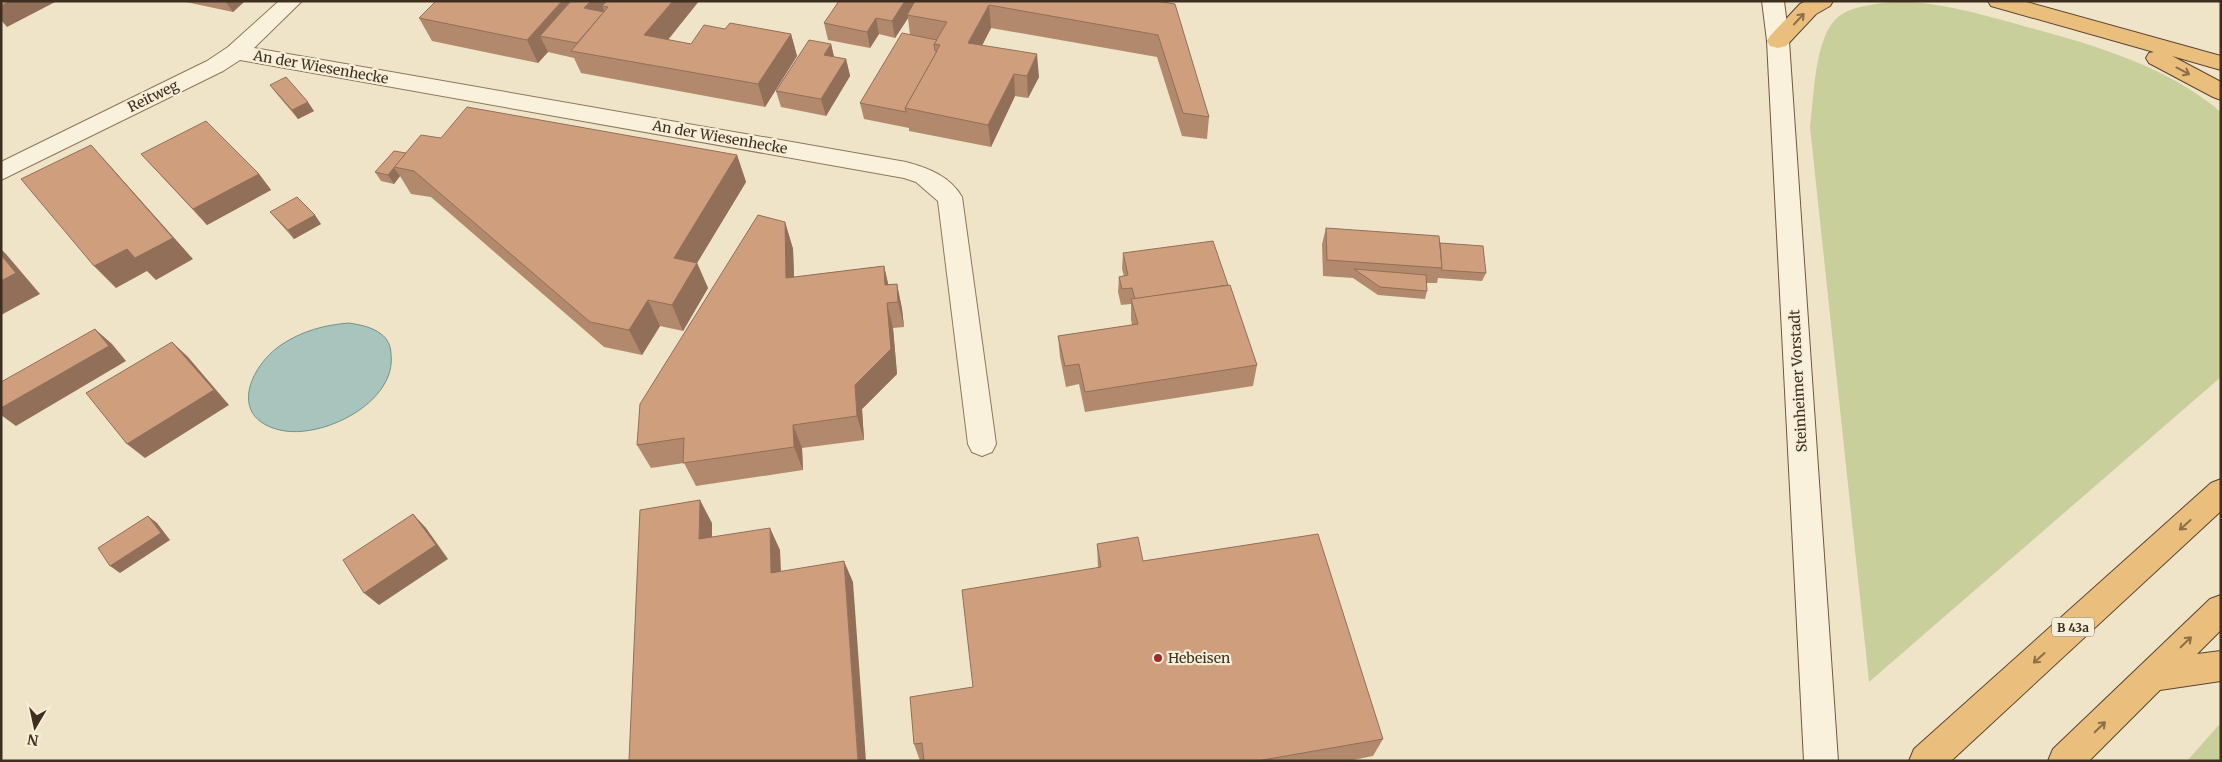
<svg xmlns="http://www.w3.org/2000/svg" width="2222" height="762" font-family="Merriweather,serif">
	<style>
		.green { fill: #c9cf9b }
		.water { fill: #a9c4bc; stroke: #6f938a }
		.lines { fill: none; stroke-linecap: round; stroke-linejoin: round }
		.minor-casing { stroke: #8d765c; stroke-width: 2 }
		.secondary-casing { stroke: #6f573f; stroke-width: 2 }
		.trunk-casing { stroke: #5b4430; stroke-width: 2 }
		.minor { fill: #faf1dc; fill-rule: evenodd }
		.secondary { fill: #faf1dc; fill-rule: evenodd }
		.trunk { fill: #eabe7c; fill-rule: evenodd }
		.wall { fill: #b2896c }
		.shaded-wall { fill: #916f58 }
		.building { fill: #cf9f7d; stroke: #916f58 }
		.oneway { stroke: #8b6f49 }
		.poi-dot { fill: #9e2a2b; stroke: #f7eed8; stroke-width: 2 }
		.labels { text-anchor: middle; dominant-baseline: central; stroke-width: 4.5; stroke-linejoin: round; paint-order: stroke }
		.shield { fill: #f7eed8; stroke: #756857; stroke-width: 1 }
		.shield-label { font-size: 12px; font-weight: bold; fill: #3d2e20 }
		.street-label { font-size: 14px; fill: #3d2e20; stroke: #f7eed8 }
		.poi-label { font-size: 14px; fill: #3d2e20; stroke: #f7eed8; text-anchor: start }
	</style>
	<rect width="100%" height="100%" fill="#f0e4c8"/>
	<!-- green -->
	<g class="green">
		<path d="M 1897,1 C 1939,2 1980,14 2020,25 C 2090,44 2164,64 2221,112 L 2221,377 L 1869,682 L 1810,127 C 1814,98 1814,37 1838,17 C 1853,5 1878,4 1897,1 Z"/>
		<path d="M 2221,724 L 2221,761 L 2187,761 L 2218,726 Z"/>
	</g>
	<!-- water -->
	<path class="water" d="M 349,323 C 361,325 372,327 381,334 C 387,338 391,346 391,354 C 397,403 321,440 280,430 C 228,418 249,367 281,345 C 302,331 324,325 349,323 Z"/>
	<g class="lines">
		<defs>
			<path id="minor" d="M 279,1 L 302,1 L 254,48 L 906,162 C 928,168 950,176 962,197 L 996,444 L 992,452 L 982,456 L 972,452 L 968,444 L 938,201 L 916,182 L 904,178 L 240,60 L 223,71 L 1,180 L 1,162 L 207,61 L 228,47 Z"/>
			<path id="secondary" d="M 1762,1 L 1784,1 L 1789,41 L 1838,761 L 1804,761 L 1767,41 Z"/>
			<g id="trunk">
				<path d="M 1806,1 L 1833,1 L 1830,6 L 1816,14 L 1786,46 L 1778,48 L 1770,46 L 1767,41 L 1770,36 L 1800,4 Z"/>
				<path d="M 1988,1 L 2023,1 L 2221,56 L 2221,70 L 2172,56 L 2221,82 L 2221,100 L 2213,97 L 2149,63 L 2146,58 L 2149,53 L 2154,52 L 1991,6 Z"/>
				<path d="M 2221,479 L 2221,511 L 1951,761 L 1909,761 L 1914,749 L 2211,483 Z"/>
				<path d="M 2221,595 L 2221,630 L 2197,654 L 2221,651 L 2221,681 L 2160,690 L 2089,761 L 2048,761 L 2053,749 L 2210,599 Z"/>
			</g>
		</defs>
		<!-- minor casing -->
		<use href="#minor" class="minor-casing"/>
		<!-- secondary casing -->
		<use href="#secondary" class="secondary-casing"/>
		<!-- trunk casing -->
		<use href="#trunk" class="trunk-casing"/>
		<!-- minor -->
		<use href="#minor" class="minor"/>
		<!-- secondary -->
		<use href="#secondary" class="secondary"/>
		<!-- trunk -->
		<use href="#trunk" class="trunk"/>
	</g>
	<!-- wall -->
	<g class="wall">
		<path d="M 181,1 L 245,1 L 233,12 Z"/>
		<path d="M 436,1 L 699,1 L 668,40 L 691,44 L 725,29 L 791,34 L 797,56 L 765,107 L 581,73 L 574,58 L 548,52 L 538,63 L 432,41 L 419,18 Z"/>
		<path d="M 839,1 L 1156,1 L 1209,117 L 1207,139 L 1182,136 L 1157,57 L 991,28 L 982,46 L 1039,77 L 1028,98 L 1015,96 L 991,147 L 909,131 L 909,128 L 864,119 L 860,103 L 910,35 L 908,18 L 895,38 L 879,34 L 870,48 L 828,40 L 824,23 Z"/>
		<path d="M 831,44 L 834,57 L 846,59 L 850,76 L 826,116 L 781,107 L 776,91 Z"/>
		<path d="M 270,85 L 314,111 L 298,119 L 276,93 Z"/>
		<path d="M 441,138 L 737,155 L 746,182 L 697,263 L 708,288 L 683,331 L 660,326 L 642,355 L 604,347 L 431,197 L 411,194 L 400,176 L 394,184 L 381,181 L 375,172 L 406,153 Z"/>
		<path d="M 141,154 L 259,174 L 271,190 L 207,225 Z"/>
		<path d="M 270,212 L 321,224 L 294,239 L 277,220 Z"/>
		<path d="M 785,222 L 793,249 L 794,277 L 884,266 L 888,284 L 897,284 L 902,309 L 904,327 L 893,328 L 897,374 L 862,409 L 864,440 L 802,448 L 803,470 L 696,486 L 684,463 L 651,468 L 637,445 Z"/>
		<path d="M 1326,228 L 1440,243 L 1486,273 L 1482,281 L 1438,278 L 1437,283 L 1427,283 L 1427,291 L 1425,299 L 1378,295 L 1353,278 L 1323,276 L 1322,244 Z"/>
		<path d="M 1123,253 L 1228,285 L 1257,365 L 1253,386 L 1085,412 L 1079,384 L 1066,387 L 1060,357 L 1058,336 L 1132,325 L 1131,320 L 1131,304 L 1121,305 L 1118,292 L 1119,277 L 1124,276 L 1122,269 Z"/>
		<path d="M 1097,544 L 1143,561 L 1383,739 L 1373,756 L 1348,761 L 920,761 L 914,744 L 1098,568 Z"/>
	</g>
	<!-- shaded-wall -->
	<g class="shaded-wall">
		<path d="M 10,1 L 57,1 L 7,27 L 1,20 L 1,6 Z"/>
		<path d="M 225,1 L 245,1 L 233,12 Z"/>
		<path d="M 562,1 L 612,1 L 602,6 L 604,10 L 591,25 L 540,36 L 548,52 L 538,63 L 527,40 Z"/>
		<path d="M 673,1 L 699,1 L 653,58 L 644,35 Z"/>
		<path d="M 905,1 L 918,1 L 907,15 L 908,18 L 895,38 L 892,21 Z"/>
		<path d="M 989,5 L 991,28 L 971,66 L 968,43 Z"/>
		<path d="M 876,18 L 879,34 L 870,48 L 867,32 Z"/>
		<path d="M 791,34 L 797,56 L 765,107 L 758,84 Z"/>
		<path d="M 831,44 L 835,61 L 824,55 Z"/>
		<path d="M 1037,54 L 1039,77 L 1028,98 L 1027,76 Z"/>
		<path d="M 846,59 L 850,76 L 826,116 L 821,99 Z"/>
		<path d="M 1014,74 L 1015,96 L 991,147 L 988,125 Z"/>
		<path d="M 308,102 L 314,111 L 298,119 L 292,110 Z"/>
		<path d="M 91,145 L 111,167 L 193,259 L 156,280 L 147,271 L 116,288 L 94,266 Z"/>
		<path d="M 737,155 L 746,182 L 697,263 L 708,288 L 683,331 L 672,305 L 674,258 Z"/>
		<path d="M 394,168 L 400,176 L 394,184 L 388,175 Z"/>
		<path d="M 259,174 L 271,190 L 207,225 L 193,209 Z"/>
		<path d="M 315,215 L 321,224 L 294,239 L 288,230 Z"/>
		<path d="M 785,222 L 793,249 L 795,304 L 786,278 Z"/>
		<path d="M 1,249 L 6,254 L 40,294 L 1,315 Z"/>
		<path d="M 884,266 L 890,292 L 885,285 Z"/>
		<path d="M 897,284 L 902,309 L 904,327 L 898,302 Z"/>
		<path d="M 648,300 L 660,326 L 642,355 L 629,330 Z"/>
		<path d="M 887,303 L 893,328 L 897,374 L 862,409 L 864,440 L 857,416 L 855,385 Z"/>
		<path d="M 95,329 L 112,344 L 126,361 L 16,426 L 1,415 L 1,408 Z"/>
		<path d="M 172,342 L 188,357 L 229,405 L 145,458 L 127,444 Z"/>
		<path d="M 793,425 L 802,448 L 803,470 L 794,447 Z"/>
		<path d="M 700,500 L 712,523 L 712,561 L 699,539 Z"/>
		<path d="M 413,514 L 426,528 L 448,559 L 379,605 L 364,593 Z"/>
		<path d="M 148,516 L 157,523 L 170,540 L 120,573 L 110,566 Z"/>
		<path d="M 770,528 L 780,550 L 782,594 L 771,573 Z"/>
		<path d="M 844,561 L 853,582 L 866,761 L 858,761 Z"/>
	</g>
	<!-- building -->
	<g class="building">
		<path d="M 1,1 L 10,1 L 1,6 Z"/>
		<path d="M 436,1 L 562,1 L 527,40 L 419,18 Z"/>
		<path d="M 571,1 L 591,1 L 584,8 L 604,12 L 577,43 L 540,36 Z"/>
		<path d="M 607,1 L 673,1 L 644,35 L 691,44 L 704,25 L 725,29 L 730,23 L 791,34 L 758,84 L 571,51 L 608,7 L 602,6 Z"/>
		<path d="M 839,1 L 905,1 L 892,21 L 876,18 L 867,32 L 824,23 Z"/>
		<path d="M 915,1 L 1156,1 L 1175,4 L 1209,117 L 1183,113 L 1158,35 L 989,5 L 968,43 L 1037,54 L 1027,76 L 1014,74 L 988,125 L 905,108 L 940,45 L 934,44 L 947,22 L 907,15 Z"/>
		<path d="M 902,33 L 937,40 L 934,44 L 935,51 L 937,51 L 905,108 L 906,112 L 860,103 Z"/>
		<path d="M 809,40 L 831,44 L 824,55 L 846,59 L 821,99 L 776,91 Z"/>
		<path d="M 286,77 L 308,102 L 292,110 L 270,85 Z"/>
		<path d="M 467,107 L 737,155 L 674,258 L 697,263 L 672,305 L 648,300 L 629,330 L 590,322 L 414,171 L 394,167 L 421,135 L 441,138 Z"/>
		<path d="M 206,121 L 259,174 L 193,209 L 141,154 Z"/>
		<path d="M 91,145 L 173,238 L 135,258 L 127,249 L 94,266 L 21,179 Z"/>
		<path d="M 394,151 L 406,153 L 388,175 L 375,172 Z"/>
		<path d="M 297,197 L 315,215 L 288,230 L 270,212 Z"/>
		<path d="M 758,215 L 785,222 L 786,278 L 884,266 L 885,285 L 897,284 L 898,302 L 887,303 L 891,349 L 855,385 L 857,416 L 793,425 L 794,447 L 683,463 L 684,438 L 637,445 L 640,404 Z"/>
		<path d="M 1326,228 L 1439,236 L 1442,268 L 1327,260 Z"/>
		<path d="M 1213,241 L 1228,285 L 1135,299 L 1132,288 L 1122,289 L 1119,277 L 1128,275 L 1123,253 Z"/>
		<path d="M 1440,243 L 1483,246 L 1486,273 L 1441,270 L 1442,268 Z"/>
		<path d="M 1,255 L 16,273 L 1,281 Z"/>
		<path d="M 1354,269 L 1426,275 L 1427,291 L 1380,287 Z"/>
		<path d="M 1230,285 L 1257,365 L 1085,392 L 1079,364 L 1065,366 L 1058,336 L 1138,324 L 1131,299 Z"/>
		<path d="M 95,329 L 109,346 L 1,408 L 1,382 Z"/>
		<path d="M 172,342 L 214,390 L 127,444 L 86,393 Z"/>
		<path d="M 700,500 L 699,539 L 770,528 L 771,573 L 844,561 L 858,761 L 629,761 L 640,510 Z"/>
		<path d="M 413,514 L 436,545 L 364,593 L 343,560 Z"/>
		<path d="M 148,516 L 161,533 L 110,566 L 98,548 Z"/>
		<path d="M 1318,534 L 1383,739 L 1257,761 L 924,761 L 922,743 L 914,744 L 910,697 L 973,687 L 962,590 L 1101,567 L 1097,544 L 1138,537 L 1143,561 Z"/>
	</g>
	<!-- one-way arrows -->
	<defs><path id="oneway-shaft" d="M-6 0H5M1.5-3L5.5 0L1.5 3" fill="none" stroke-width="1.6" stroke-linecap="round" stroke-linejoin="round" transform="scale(1.25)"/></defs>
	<g class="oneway">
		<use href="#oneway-shaft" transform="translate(1799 19) rotate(-47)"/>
		<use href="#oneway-shaft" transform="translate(2183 71) rotate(28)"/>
		<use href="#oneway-shaft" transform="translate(2185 525) rotate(138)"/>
		<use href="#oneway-shaft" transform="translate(2186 642) rotate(-44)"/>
		<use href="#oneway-shaft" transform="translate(2039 658) rotate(138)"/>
		<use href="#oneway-shaft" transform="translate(2100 727) rotate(-44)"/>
	</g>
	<!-- markers -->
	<circle class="poi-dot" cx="1158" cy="658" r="5"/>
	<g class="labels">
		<!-- shield labels -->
		<rect class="shield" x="2052" y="617.5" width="42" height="19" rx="4"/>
		<g class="shield-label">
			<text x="2073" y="627">B 43a</text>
		</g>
		<!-- street labels -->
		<g class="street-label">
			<text transform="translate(321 67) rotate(10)">An der Wiesenhecke</text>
			<text transform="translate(153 96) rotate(-26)">Reitweg</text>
			<text transform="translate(720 137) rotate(10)">An der Wiesenhecke</text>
			<text transform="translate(1798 381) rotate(-93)">Steinheimer Vorstadt</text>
		</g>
		<!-- poi labels -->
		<g class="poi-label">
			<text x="1168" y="658">Hebeisen</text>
		</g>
	</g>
	<!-- border -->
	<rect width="2222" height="762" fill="none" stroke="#3d2e20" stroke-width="5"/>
	<!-- north arrow -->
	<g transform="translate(35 727) rotate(189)" stroke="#f7eed8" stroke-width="4" paint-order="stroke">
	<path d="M0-4L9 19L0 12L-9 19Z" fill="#3d2e20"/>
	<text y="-8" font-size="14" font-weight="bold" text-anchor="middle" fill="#3d2e20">N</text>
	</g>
</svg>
